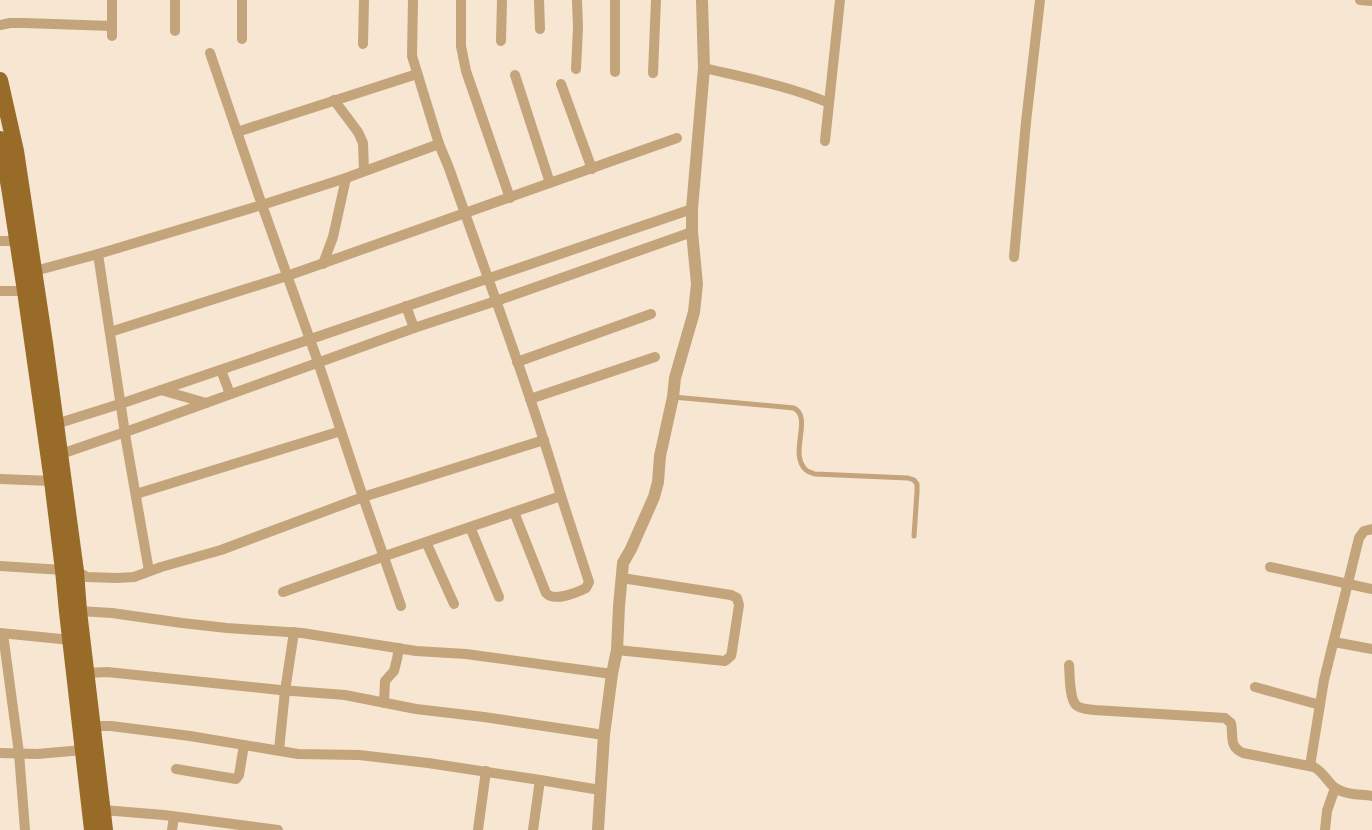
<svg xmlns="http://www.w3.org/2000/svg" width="1372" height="830" font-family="'Alegreya Sans',sans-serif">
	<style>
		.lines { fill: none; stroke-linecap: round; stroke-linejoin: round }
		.service { stroke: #c3a47b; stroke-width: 5 }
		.minor { stroke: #c3a47b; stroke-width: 10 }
		.tertiary { stroke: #c3a47b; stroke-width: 12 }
		.primary { stroke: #986c28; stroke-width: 16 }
	</style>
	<rect width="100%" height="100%" fill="#f6e6d2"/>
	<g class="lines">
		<!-- service -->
		<path class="service" d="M 673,397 L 794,408 C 813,418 788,454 806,470 C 808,472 812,473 815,474 L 908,478 L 914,480 L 917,484 L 917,492 L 914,536"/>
		<!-- minor -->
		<g class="minor">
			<path d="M 242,0 L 242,39"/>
			<path d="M 413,0 L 412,56 L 439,144"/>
			<path d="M 461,0 L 461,46 L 466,71 L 510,198"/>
			<path d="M 539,0 L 540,29"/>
			<path d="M 1360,0 L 1372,1"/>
			<path d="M 0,25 L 10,23 L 24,23 L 112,26"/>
			<path d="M 175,31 L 175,0"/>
			<path d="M 112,36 L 112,0"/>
			<path d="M 501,41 L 502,0"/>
			<path d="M 363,44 L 364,0"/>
			<path d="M 704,68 C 746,78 789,86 829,103"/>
			<path d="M 576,69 L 578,28 L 577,0"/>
			<path d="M 615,72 L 615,0"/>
			<path d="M 653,73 L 656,0"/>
			<path d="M 515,75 L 550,183"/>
			<path d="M 561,84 L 592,169"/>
			<path d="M 334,100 L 358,132 L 363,143 L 364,171"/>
			<path d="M 237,132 L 417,74"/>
			<path d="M 825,141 L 840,0"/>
			<path d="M 0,241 L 16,241"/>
			<path d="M 1014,257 L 1026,122 L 1040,0"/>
			<path d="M 323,264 L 333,237 L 346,178"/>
			<path d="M 35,271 L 98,254"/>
			<path d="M 0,291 L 25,291"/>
			<path d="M 406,306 L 414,328"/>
			<path d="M 110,332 L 287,276 L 677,138"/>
			<path d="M 517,362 L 651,314"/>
			<path d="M 221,370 L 230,394"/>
			<path d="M 161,390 L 206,403"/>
			<path d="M 530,399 L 655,357"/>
			<path d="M 56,424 L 126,402 L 692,209"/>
			<path d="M 61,454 L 134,429 L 414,328 L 499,300 L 692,232"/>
			<path d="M 0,479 L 52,481"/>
			<path d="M 136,494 L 341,431"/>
			<path d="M 514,512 L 546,593 C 554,602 576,593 586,588 L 589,582 L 561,496"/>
			<path d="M 470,527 L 499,597"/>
			<path d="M 426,542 L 454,604"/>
			<path d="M 0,566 L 63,570"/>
			<path d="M 1270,567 L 1372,589"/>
			<path d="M 76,571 L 87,577 L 117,578 L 134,577 L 161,567 L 221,550 L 363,497 L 544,440"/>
			<path d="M 149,571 L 126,440 L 98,254 L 262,205 L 210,53"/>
			<path d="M 283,592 L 385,556 L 561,496 C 528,385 487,277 449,168 L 439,144 L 346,178 L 262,205 L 318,362 L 363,497 L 401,606"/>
			<path d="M 79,611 L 112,613 L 182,623 L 227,628 L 302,633 L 416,651 L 466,654 L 612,674"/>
			<path d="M 0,633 L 71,640"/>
			<path d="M 3,634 L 19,753 L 25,830"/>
			<path d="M 1334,642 L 1372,649"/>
			<path d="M 617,650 L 725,661 L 731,656 L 732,651 L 739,605 L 737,598 L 731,595 L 622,578"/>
			<path d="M 1069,665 C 1070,674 1069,698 1076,705 C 1080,709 1088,709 1094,710 L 1225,718 L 1231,723 C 1234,736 1228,746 1243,753 L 1314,767 C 1323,772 1327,781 1334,787 C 1344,795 1360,794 1372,796"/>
			<path d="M 87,673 L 107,672 L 280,690 L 345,695 L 416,709 L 484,717 L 604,735"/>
			<path d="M 1255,687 L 1320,705"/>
			<path d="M 384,703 L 385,681 L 394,671 L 397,659 L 399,648"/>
			<path d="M 93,726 L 111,726 L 190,736 L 298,754 L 359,755 L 428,763 L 540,780 L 600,790"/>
			<path d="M 279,750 L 285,691 L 294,632"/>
			<path d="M 0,753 L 37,754 L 83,750"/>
			<path d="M 1310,766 L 1324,680 L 1359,538 L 1364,531 L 1372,529"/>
			<path d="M 176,769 L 236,779 L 239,775 L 244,745"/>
			<path d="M 103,810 L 164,815 L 278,830"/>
			<path d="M 172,830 L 174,817"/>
			<path d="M 478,830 L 486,771"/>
			<path d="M 533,830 L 540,780"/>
			<path d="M 1325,830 L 1327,811 L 1335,788"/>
		</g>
		<!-- tertiary -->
		<path class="tertiary" d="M 598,830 L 604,735 L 612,674 L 617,650 L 619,606 L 623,563 L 631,549 L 654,497 L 658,482 L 660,456 L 673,397 L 675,378 L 694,312 L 697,284 L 692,232 L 692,209 L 704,68 L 702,0"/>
		<!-- primary -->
		<g class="primary">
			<path d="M 0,80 L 16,151 L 45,343 L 76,571 L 79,611 L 105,830"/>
			<path d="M 0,139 L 9,187 L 25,291 L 52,481 L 63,570 L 67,612 L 92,830"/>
		</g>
	</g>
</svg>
